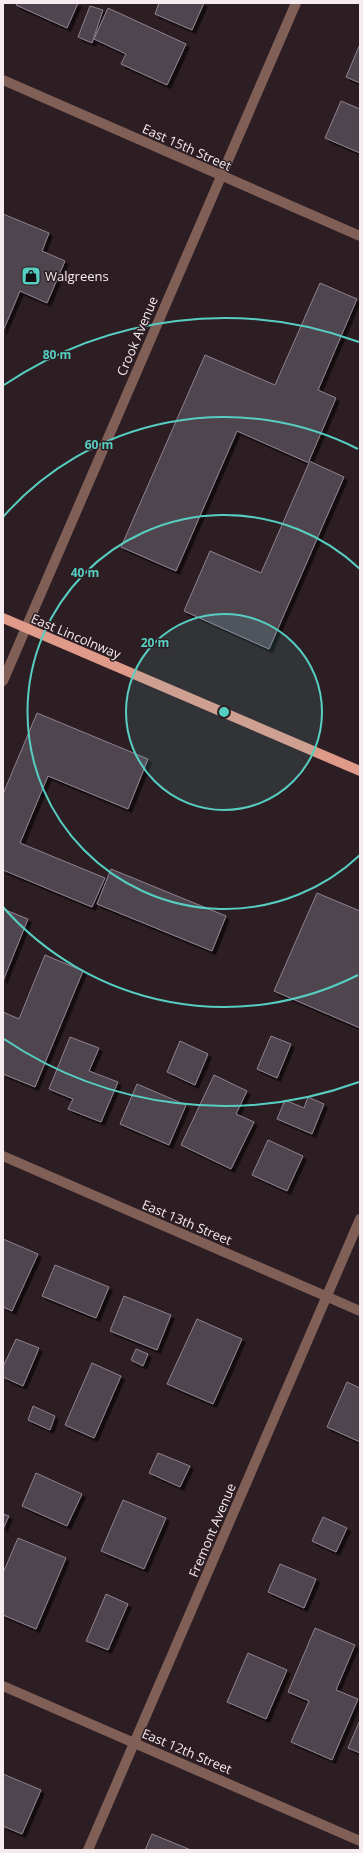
<svg xmlns="http://www.w3.org/2000/svg" width="363" height="1853" font-family="'Open Sans',sans-serif">
	<style>
		.building { fill: #4f4450; stroke: #8f8290; filter: url(#shadow) }
		.lines { fill: none; stroke-linecap: round; stroke-linejoin: round }
		.minor { stroke: #805f57; stroke-width: 10 }
		.primary { stroke: #df9a8a; stroke-width: 10 }
		.ring { fill: none; stroke: #57cec2; stroke-width: 2 }
		.labels { text-anchor: middle; dominant-baseline: central; stroke-width: 3; stroke-linejoin: round; paint-order: stroke }
		.street-label { font-size: 13px; fill: #f6ebee; stroke: #2d1e23 }
		.poi-label { font-size: 13px; fill: #f6ebee; stroke: #2d1e23; text-anchor: start }
		.centre { fill: #57cec2; stroke: #2d1e23; stroke-width: 2 }
		.ring-label { font-size: 12px; text-anchor: middle; font-weight: bold; fill: #57cec2; stroke: #2d1e23; stroke-width: 3; stroke-linejoin: round; paint-order: stroke }
	</style>
	<defs>
		<filter id="shadow"><feDropShadow dx="3.5" dy="3.5" stdDeviation="0" flood-color="#0009"/></filter>
	</defs>
	<rect width="100%" height="100%" fill="#2d1e23"/>
	<!-- building -->
	<g class="building">
		<path d="M 17,3 L 78,3 L 67,28 L 16,5 Z"/>
		<path d="M 159,3 L 204,3 L 192,30 L 155,14 Z"/>
		<path d="M 90,6 L 103,10 L 92,43 L 78,37 Z"/>
		<path d="M 108,8 L 186,44 L 167,85 L 121,64 L 126,54 L 94,39 Z"/>
		<path d="M 360,44 L 360,83 L 346,77 Z"/>
		<path d="M 341,101 L 360,109 L 360,153 L 325,138 Z"/>
		<path d="M 3,214 L 49,233 L 42,251 L 65,261 L 47,303 L 20,291 L 3,331 Z"/>
		<path d="M 320,283 L 357,299 L 318,390 L 336,398 L 309,461 L 344,477 L 269,649 L 184,611 L 210,551 L 261,573 L 309,463 L 237,431 L 176,571 L 121,547 L 205,355 L 275,385 Z"/>
		<path d="M 37,713 L 148,759 L 128,809 L 48,776 L 20,843 L 105,878 L 92,907 L 3,870 L 3,794 Z"/>
		<path d="M 111,869 L 226,916 L 212,951 L 97,904 Z"/>
		<path d="M 317,893 L 360,911 L 360,1028 L 274,991 Z"/>
		<path d="M 3,909 L 28,919 L 3,981 Z"/>
		<path d="M 45,955 L 83,971 L 35,1087 L 3,1074 L 3,1012 L 19,1019 Z"/>
		<path d="M 271,1036 L 291,1044 L 277,1078 L 257,1069 Z"/>
		<path d="M 70,1037 L 99,1048 L 89,1071 L 118,1082 L 101,1122 L 68,1109 L 73,1099 L 49,1089 Z"/>
		<path d="M 180,1041 L 208,1054 L 195,1085 L 167,1072 Z"/>
		<path d="M 214,1075 L 247,1091 L 236,1114 L 254,1122 L 231,1169 L 181,1145 Z"/>
		<path d="M 137,1084 L 186,1105 L 169,1145 L 120,1124 Z"/>
		<path d="M 308,1097 L 324,1104 L 312,1134 L 277,1119 L 285,1100 L 304,1108 Z"/>
		<path d="M 268,1140 L 303,1156 L 287,1191 L 252,1175 Z"/>
		<path d="M 3,1239 L 38,1254 L 12,1311 L 3,1307 Z"/>
		<path d="M 55,1265 L 109,1287 L 96,1318 L 42,1296 Z"/>
		<path d="M 124,1296 L 171,1315 L 157,1350 L 110,1331 Z"/>
		<path d="M 197,1319 L 242,1339 L 213,1404 L 167,1384 Z"/>
		<path d="M 16,1339 L 39,1348 L 23,1386 L 3,1377 L 3,1367 Z"/>
		<path d="M 136,1349 L 148,1354 L 143,1366 L 131,1360 Z"/>
		<path d="M 92,1363 L 121,1376 L 94,1438 L 65,1425 Z"/>
		<path d="M 347,1382 L 360,1388 L 360,1442 L 327,1427 Z"/>
		<path d="M 33,1406 L 55,1416 L 50,1430 L 28,1420 Z"/>
		<path d="M 158,1453 L 190,1466 L 180,1487 L 149,1473 Z"/>
		<path d="M 36,1473 L 82,1494 L 67,1526 L 22,1506 Z"/>
		<path d="M 123,1500 L 166,1518 L 144,1569 L 101,1551 Z"/>
		<path d="M 3,1514 L 9,1516 L 3,1529 Z"/>
		<path d="M 323,1517 L 347,1528 L 336,1552 L 312,1541 Z"/>
		<path d="M 18,1538 L 66,1558 L 36,1629 L 3,1615 L 3,1573 Z"/>
		<path d="M 280,1564 L 316,1579 L 304,1608 L 268,1592 Z"/>
		<path d="M 106,1594 L 128,1604 L 108,1650 L 86,1641 Z"/>
		<path d="M 315,1628 L 355,1645 L 336,1690 L 358,1699 L 332,1760 L 291,1742 L 309,1701 L 288,1692 Z"/>
		<path d="M 248,1653 L 287,1670 L 266,1719 L 227,1702 Z"/>
		<path d="M 360,1720 L 360,1753 L 348,1748 Z"/>
		<path d="M 3,1774 L 41,1790 L 22,1834 L 3,1826 Z"/>
		<path d="M 152,1834 L 191,1850 L 145,1850 Z"/>
	</g>
	<g class="lines">
		<!-- minor -->
		<g class="minor">
			<path d="M 3,80 L 360,236"/>
			<path d="M 3,681 L 296,3"/>
			<path d="M 3,1156 L 360,1311"/>
			<path d="M 3,1686 L 360,1841"/>
			<path d="M 88,1850 L 360,1219"/>
		</g>
		<!-- primary -->
		<path class="primary" d="M 3,618 L 360,771"/>
	</g>
	<!-- distance rings -->
	<circle cx="224" cy="712" r="98" fill="#57cec2" fill-opacity=".12"/>
	<g class="ring">
		<circle cx="224" cy="712" r="98"/>
		<path d="M360 855A197 197 0 1 1 360 569"/>
		<path d="M358 975A295 295 0 0 1 3 907M3 517A295 295 0 0 1 358 449"/>
		<path d="M359 1082A394 394 0 0 1 4 1039M4 385A394 394 0 0 1 359 342"/>
	</g>
	<!-- icons -->
	<defs>
		<symbol id="shop-square" viewBox="-11 -11 22 22"><rect x="-9" y="-9" width="18" height="18" rx="4" fill="#57cec2" stroke="#2d1e23"/><path d="M-5-2.5h2.3a2.7 3.5 0 0 1 5.4 0H5L5.5 6h-11ZM-1.5-2.5h3a1.5 2.3 0 0 0-3 0Z" fill="#111"/></symbol>
	</defs>
	<g fill-rule="evenodd">
		<use href="#shop-square" x="20" y="265" width="22" height="22"/>
	</g>
	<g class="labels">
		<!-- street labels -->
		<g class="street-label">
			<text transform="translate(187 147) rotate(24)">East 15th Street</text>
			<text transform="translate(137 336) rotate(-67)">Crook Avenue</text>
			<text transform="translate(76 636) rotate(23)">East Lincolnway</text>
			<text transform="translate(187 1222) rotate(23)">East 13th Street</text>
			<text transform="translate(212 1530) rotate(-67)">Fremont Avenue</text>
			<text transform="translate(187 1751) rotate(23)">East 12th Street</text>
		</g>
		<!-- poi labels -->
		<g class="poi-label">
			<text x="45" y="276">Walgreens</text>
		</g>
	</g>
	<circle cx="224" cy="712" r="6" class="centre"/>
	<g class="ring-label">
		<text x="57" y="359">80 m</text>
		<text x="99" y="449">60 m</text>
		<text x="85" y="577">40 m</text>
		<text x="155" y="647">20 m</text>
	</g>
	<!-- border -->
	<rect width="363" height="1853" fill="none" stroke="#f6ebee" stroke-width="8"/>
</svg>
